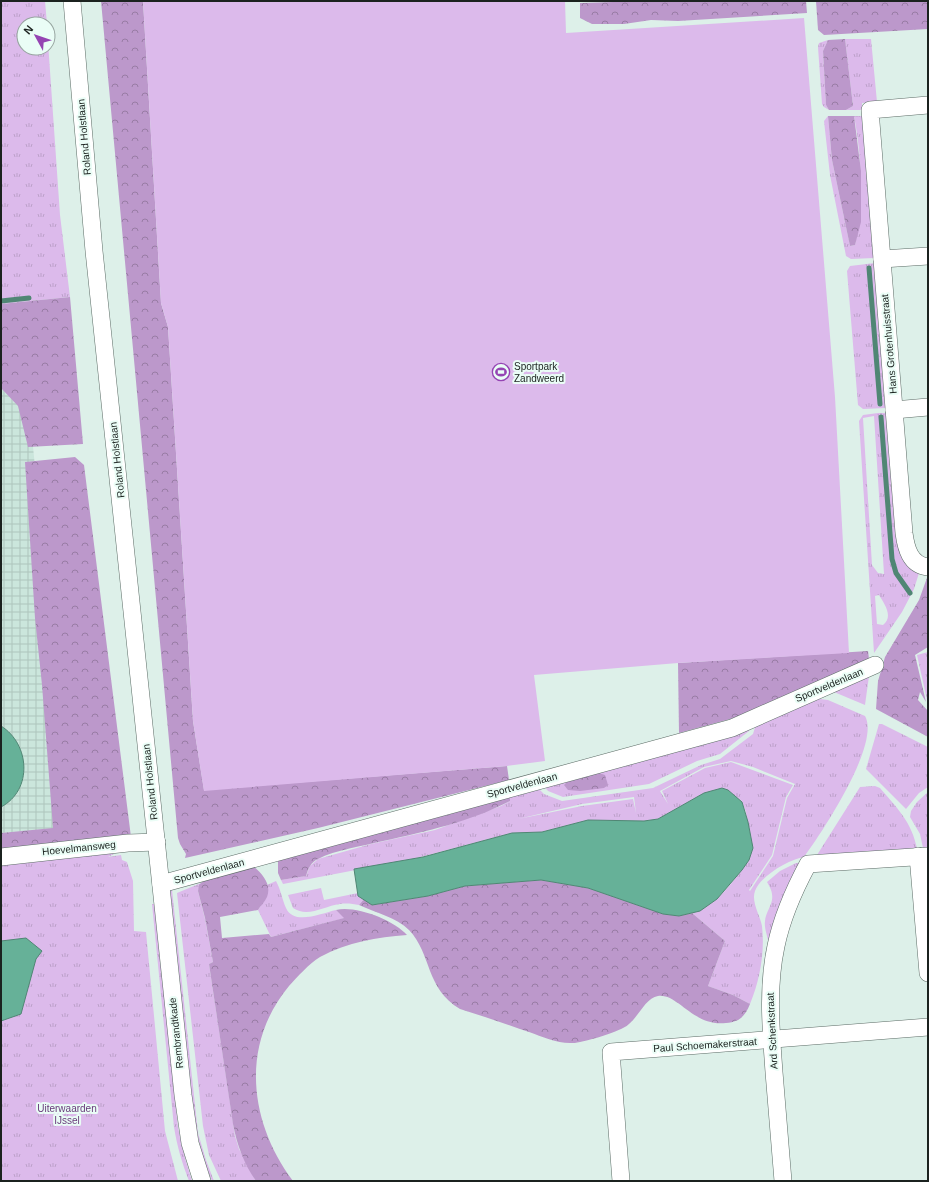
<svg xmlns="http://www.w3.org/2000/svg" width="929" height="1182" font-family="Arial,sans-serif">
	<style>
		.industrial { fill: url(#industrial-grid) }
		.grass { fill: url(#grass-tufts); fill-rule: evenodd }
		.forest { fill: url(#forest-crowns) }
		.pitch { fill: #dcbaeb }
		.water { fill: #66b198; stroke: #508674 }
		.lines { fill: none; stroke-linecap: round; stroke-linejoin: round }
		.stream { stroke: #508674; stroke-width: 5 }
		.minor-casing { stroke: #5c6c66; stroke-width: 18 }
		.minor { stroke: #fff; stroke-width: 17 }
		.labels { text-anchor: middle; dominant-baseline: central; stroke-width: 4; stroke-linejoin: round; paint-order: stroke }
		.street-label { font-size: 10px; fill: #1b221f; stroke: #eafdf6 }
		.poi-label { font-size: 10px; fill: #1b221f; stroke: #eafdf6; text-anchor: start }
		.park-label { font-size: 10px; fill: #683a7a; stroke: #eafdf6 }
	</style>
	<defs>
		<pattern id="industrial-grid" width="8" height="8" patternUnits="userSpaceOnUse"><rect width="8" height="8" fill="#cbe6dc"/><path d="M0 4h8M4 0v8" fill="none" stroke="#aec5bc"/></pattern>
		<pattern id="grass-tufts" width="24" height="20" patternUnits="userSpaceOnUse"><rect width="24" height="20" fill="#dcbaeb"/><path d="M3 7l-1-3M5 7V3M7 7l1-3M15 17l-1-3M17 17v-4M19 17l1-3" fill="none" stroke="#bca0c9"/></pattern>
		<pattern id="forest-crowns" width="20" height="18" patternUnits="userSpaceOnUse"><rect width="20" height="18" fill="#bc98cb"/><path d="M2 6a3 3 0 1 1 6 0M12 15a3 3 0 1 1 6 0" fill="none" stroke="#987ca4"/></pattern>
	</defs>
	<rect width="100%" height="100%" fill="#ddf0e9"/>
	<!-- industrial -->
	<path class="industrial" d="M 24,359 L 72,828 L 1,833 L 1,362 Z"/>
	<!-- grass -->
	<g class="grass">
		<path d="M 1,1 L 45,1 L 47,24 L 24,24 L 24,48 L 48,48 L 48,42 L 60,215 L 70,297 L 1,304 Z"/>
		<path d="M 845,39 L 871,39 L 877,102 L 862,103 L 862,110 L 846,110 L 853,106 Z"/>
		<path d="M 828,40 L 823,51 L 826,105 L 829,110 L 824,107 L 822,104 L 818,47 L 819,43 Z"/>
		<path d="M 828,116 L 832,160 L 850,246 L 855,245 C 864,203 862,158 854,116 L 863,116 L 874,258 L 851,259 L 846,256 L 830,175 L 824,121 Z"/>
		<path d="M 875,263 L 886,408 L 863,409 L 858,405 L 847,271 L 850,266 Z"/>
		<path d="M 878,413 L 887,413 L 897,542 C 901,559 906,562 919,573 L 914,589 L 902,612 L 874,653 L 859,421 L 863,415 ZM 874,416 L 884,574 L 878,573 L 872,565 L 863,418 ZM 879,595 C 884,603 894,617 883,625 L 877,624 L 875,596 Z"/>
		<path d="M 928,652 L 928,700 L 927,700 L 917,655 Z"/>
		<path d="M 869,676 L 865,705 L 834,692 Z"/>
		<path d="M 820,699 L 828,700 L 865,716 C 881,744 821,834 804,857 C 790,859 760,876 755,891 C 751,902 760,915 762,926 C 765,952 760,980 750,1004 L 733,995 L 708,986 L 725,941 L 692,913 C 717,906 734,880 749,860 L 746,812 L 741,800 L 704,793 L 658,819 L 644,821 L 588,820 L 541,832 L 512,833 L 413,859 L 283,884 L 281,880 L 306,876 L 310,866 L 318,859 L 371,844 L 435,830 L 501,806 L 510,801 L 510,793 L 537,787 L 544,794 L 562,801 L 653,788 L 701,765 L 720,759 L 753,734 L 756,724 L 811,700 ZM 731,761 L 753,767 L 795,784 L 787,798 L 773,856 L 750,891 L 749,890 L 772,855 L 786,797 L 793,785 L 731,762 L 705,768 L 662,791 L 668,804 L 660,791 L 704,767 ZM 634,797 L 636,813 L 633,799 L 582,806 L 518,819 L 582,804 Z"/>
		<path d="M 879,724 L 882,724 L 928,747 L 928,787 L 919,793 L 906,809 L 866,769 Z"/>
		<path d="M 751,726 L 749,731 L 720,754 L 697,761 L 649,784 L 563,797 L 548,791 L 543,785 Z"/>
		<path d="M 875,786 L 880,788 C 897,808 912,822 917,849 L 817,855 L 860,787 Z"/>
		<path d="M 928,792 L 928,848 L 923,848 L 920,834 L 910,817 L 911,811 L 917,802 Z"/>
		<path d="M 108,848 L 114,854 L 108,857 L 121,855 L 122,860 L 127,862 L 133,881 L 134,931 L 146,932 L 165,1131 L 178,1181 L 1,1181 L 1,860 Z"/>
		<path d="M 796,863 L 802,863 L 770,942 L 768,940 C 767,935 764,927 765,921 C 767,906 779,901 767,882 L 780,871 Z"/>
		<path d="M 276,881 C 281,890 282,899 286,908 C 294,926 322,913 336,910 L 345,918 L 271,937 L 258,910 L 267,896 L 267,885 Z"/>
		<path d="M 201,883 L 198,891 L 205,919 L 213,962 L 209,964 L 235,1136 L 239,1149 L 256,1181 L 221,1181 L 209,1155 L 203,1126 L 177,893 Z"/>
		<path d="M 321,888 L 324,900 L 358,893 L 358,896 L 364,899 L 359,905 C 353,904 347,903 340,904 C 324,906 308,918 293,908 L 288,895 Z"/>
		<path d="M 172,890 L 198,1133 L 206,1160 L 214,1181 L 212,1181 C 202,1159 198,1137 193,1114 L 170,891 Z"/>
		<path d="M 152,904 L 155,904 L 178,1127 L 185,1158 L 192,1181 L 189,1181 C 182,1163 177,1146 174,1127 Z"/>
	</g>
	<!-- forest -->
	<g class="forest">
		<path d="M 101,1 L 143,1 L 161,303 L 168,327 L 193,721 L 204,790 L 507,766 L 509,780 L 318,828 L 185,858 L 186,854 L 180,844 L 178,838 Z"/>
		<path d="M 646,1 L 806,1 L 807,13 L 678,21 L 651,20 L 624,24 L 592,24 L 580,18 L 580,3 Z"/>
		<path d="M 816,1 L 928,1 L 928,29 L 824,35 L 818,30 Z"/>
		<path d="M 845,39 L 853,106 L 846,110 L 829,110 L 826,105 L 823,51 L 828,40 Z"/>
		<path d="M 828,116 L 854,116 L 861,171 L 861,222 L 855,245 L 850,246 L 832,160 Z"/>
		<path d="M 70,297 L 83,444 L 28,447 L 18,406 L 1,388 L 1,304 Z"/>
		<path d="M 75,457 L 84,465 L 131,837 L 1,852 L 1,833 L 53,828 L 42,685 L 35,618 L 25,462 Z"/>
		<path d="M 928,575 L 928,647 L 915,655 L 926,702 L 920,692 L 918,700 L 928,711 L 928,737 L 876,709 L 878,681 L 885,657 L 919,600 Z"/>
		<path d="M 868,651 L 869,659 L 756,712 L 679,733 L 678,663 Z"/>
		<path d="M 599,773 L 605,775 L 608,785 L 604,788 L 580,791 L 568,790 L 564,785 L 567,782 Z"/>
		<path d="M 510,793 L 510,801 C 469,822 428,831 383,841 C 363,846 335,850 318,859 C 311,862 308,869 306,876 L 281,880 L 278,873 L 278,857 Z"/>
		<path d="M 252,865 C 262,873 272,884 267,897 C 265,902 260,906 258,910 L 220,917 L 222,938 L 269,934 L 271,937 L 344,918 L 336,910 C 355,905 394,920 407,935 C 377,937 348,942 320,957 C 309,964 298,976 289,986 C 240,1045 249,1122 293,1181 L 256,1181 C 244,1164 237,1145 233,1124 L 209,964 L 213,962 L 205,918 L 198,891 L 199,885 L 205,879 Z"/>
		<path d="M 541,880 L 588,888 L 663,914 L 679,916 L 692,913 L 725,941 L 708,986 L 733,995 L 750,1004 C 745,1016 740,1022 726,1023 C 693,1027 678,993 658,996 C 644,998 637,1022 623,1028 C 614,1033 582,1043 573,1043 C 558,1044 543,1037 529,1032 C 506,1024 483,1016 460,1009 C 425,988 432,954 409,930 C 396,917 376,913 359,905 L 364,899 L 373,905 L 428,896 L 465,886 Z"/>
	</g>
	<!-- pitch -->
	<path class="pitch" d="M 143,1 L 565,1 L 566,33 L 804,18 L 835,397 L 849,653 L 678,663 L 534,675 L 545,761 L 507,766 L 204,791 L 193,721 L 168,327 L 161,303 Z"/>
	<!-- water -->
	<g class="water">
		<path d="M 1,726 C 30,744 33,790 1,807 Z"/>
		<path d="M 722,788 L 728,790 L 742,802 L 748,822 L 753,848 L 749,860 L 742,870 L 717,899 L 700,911 L 679,916 L 663,914 L 588,888 L 541,880 L 465,886 L 428,896 L 372,905 L 358,896 L 354,869 L 423,857 L 512,833 L 542,832 L 588,820 L 644,821 L 658,819 L 704,793 Z"/>
		<path d="M 26,938 L 42,951 L 36,959 L 21,1014 L 1,1021 L 1,941 Z"/>
	</g>
	<g class="lines">
		<!-- stream -->
		<g class="stream">
			<path d="M 869,268 L 880,404"/>
			<path d="M 1,301 L 29,298"/>
			<path d="M 881,417 L 892,559 L 896,573 L 910,593"/>
		</g>
		<defs>
			<g id="minor">
				<path d="M 72,1 L 94,251 L 183,1095 L 190,1143 L 202,1181"/>
				<path d="M 928,105 L 870,110 L 904,533 C 906,548 910,565 928,567"/>
				<path d="M 882,259 L 928,256"/>
				<path d="M 894,410 L 928,407"/>
				<path d="M 918,856 L 928,973"/>
				<path d="M 1,857 L 128,843 L 157,842"/>
				<path d="M 161,884 L 732,728 L 875,665"/>
				<path d="M 621,1181 L 611,1052 L 928,1027"/>
				<path d="M 783,1181 C 780,1145 777,1109 774,1072 C 771,1030 767,988 776,946 C 782,917 794,890 808,864 L 928,856"/>
			</g>
		</defs>
		<!-- minor casing -->
		<use href="#minor" class="minor-casing"/>
		<!-- minor -->
		<use href="#minor" class="minor"/>
	</g>
	<!-- icons -->
	<defs>
		<symbol id="stadium-ring" viewBox="-11 -11 22 22"><circle r="9.5" fill="#eafdf6" stroke="#9544b3" stroke-width="1.5"/><path d="M0-5a6.5 5 0 1 0 0 10a6.5 5 0 1 0 0-10ZM-3.5-1.8h7v3.6h-7Z" fill="#9544b3"/></symbol>
	</defs>
	<g fill-rule="evenodd">
		<use href="#stadium-ring" x="491" y="362" width="20" height="20"/>
	</g>
	<g class="labels">
		<!-- street labels -->
		<g class="street-label">
			<text transform="translate(84 137) rotate(-95)">Roland Holstlaan</text>
			<text transform="translate(889 344) rotate(-95)">Hans Grotenhuisstraat</text>
			<text transform="translate(117 460) rotate(-96)">Roland Holstlaan</text>
			<text transform="translate(829 685) rotate(-23)">Sportveldenlaan</text>
			<text transform="translate(150 782) rotate(-96)">Roland Holstlaan</text>
			<text transform="translate(522 785) rotate(-15)">Sportveldenlaan</text>
			<text transform="translate(79 848) rotate(-6)">Hoevelmansweg</text>
			<text transform="translate(209 871) rotate(-15)">Sportveldenlaan</text>
			<text transform="translate(772 1031) rotate(-93)">Ard Schenkstraat</text>
			<text transform="translate(176 1033) rotate(-96)">Rembrandtkade</text>
			<text transform="translate(705 1045) rotate(-4)">Paul Schoemakerstraat</text>
		</g>
		<!-- poi labels -->
		<g class="poi-label">
			<text x="514" y="366">Sportpark<tspan x="514" dy="12">Zandweerd</tspan></text>
		</g>
		<!-- park labels -->
		<g class="park-label">
			<text x="67" y="1108">Uiterwaarden<tspan x="67" dy="12">IJssel</tspan></text>
		</g>
	</g>
	<!-- border -->
	<rect width="929" height="1182" fill="none" stroke="#1b221f" stroke-width="4"/>
	<!-- north arrow -->
	<g transform="translate(36 36) rotate(310)"><circle r="19" fill="#eafdf6" stroke="#97a5a0"/>
	<path d="M0-3L7 15L0 10L-7 15Z" fill="#9544b3"/>
	<text y="-6" font-size="11" font-weight="bold" text-anchor="middle" fill="#1b221f">N</text>
	</g>
</svg>
